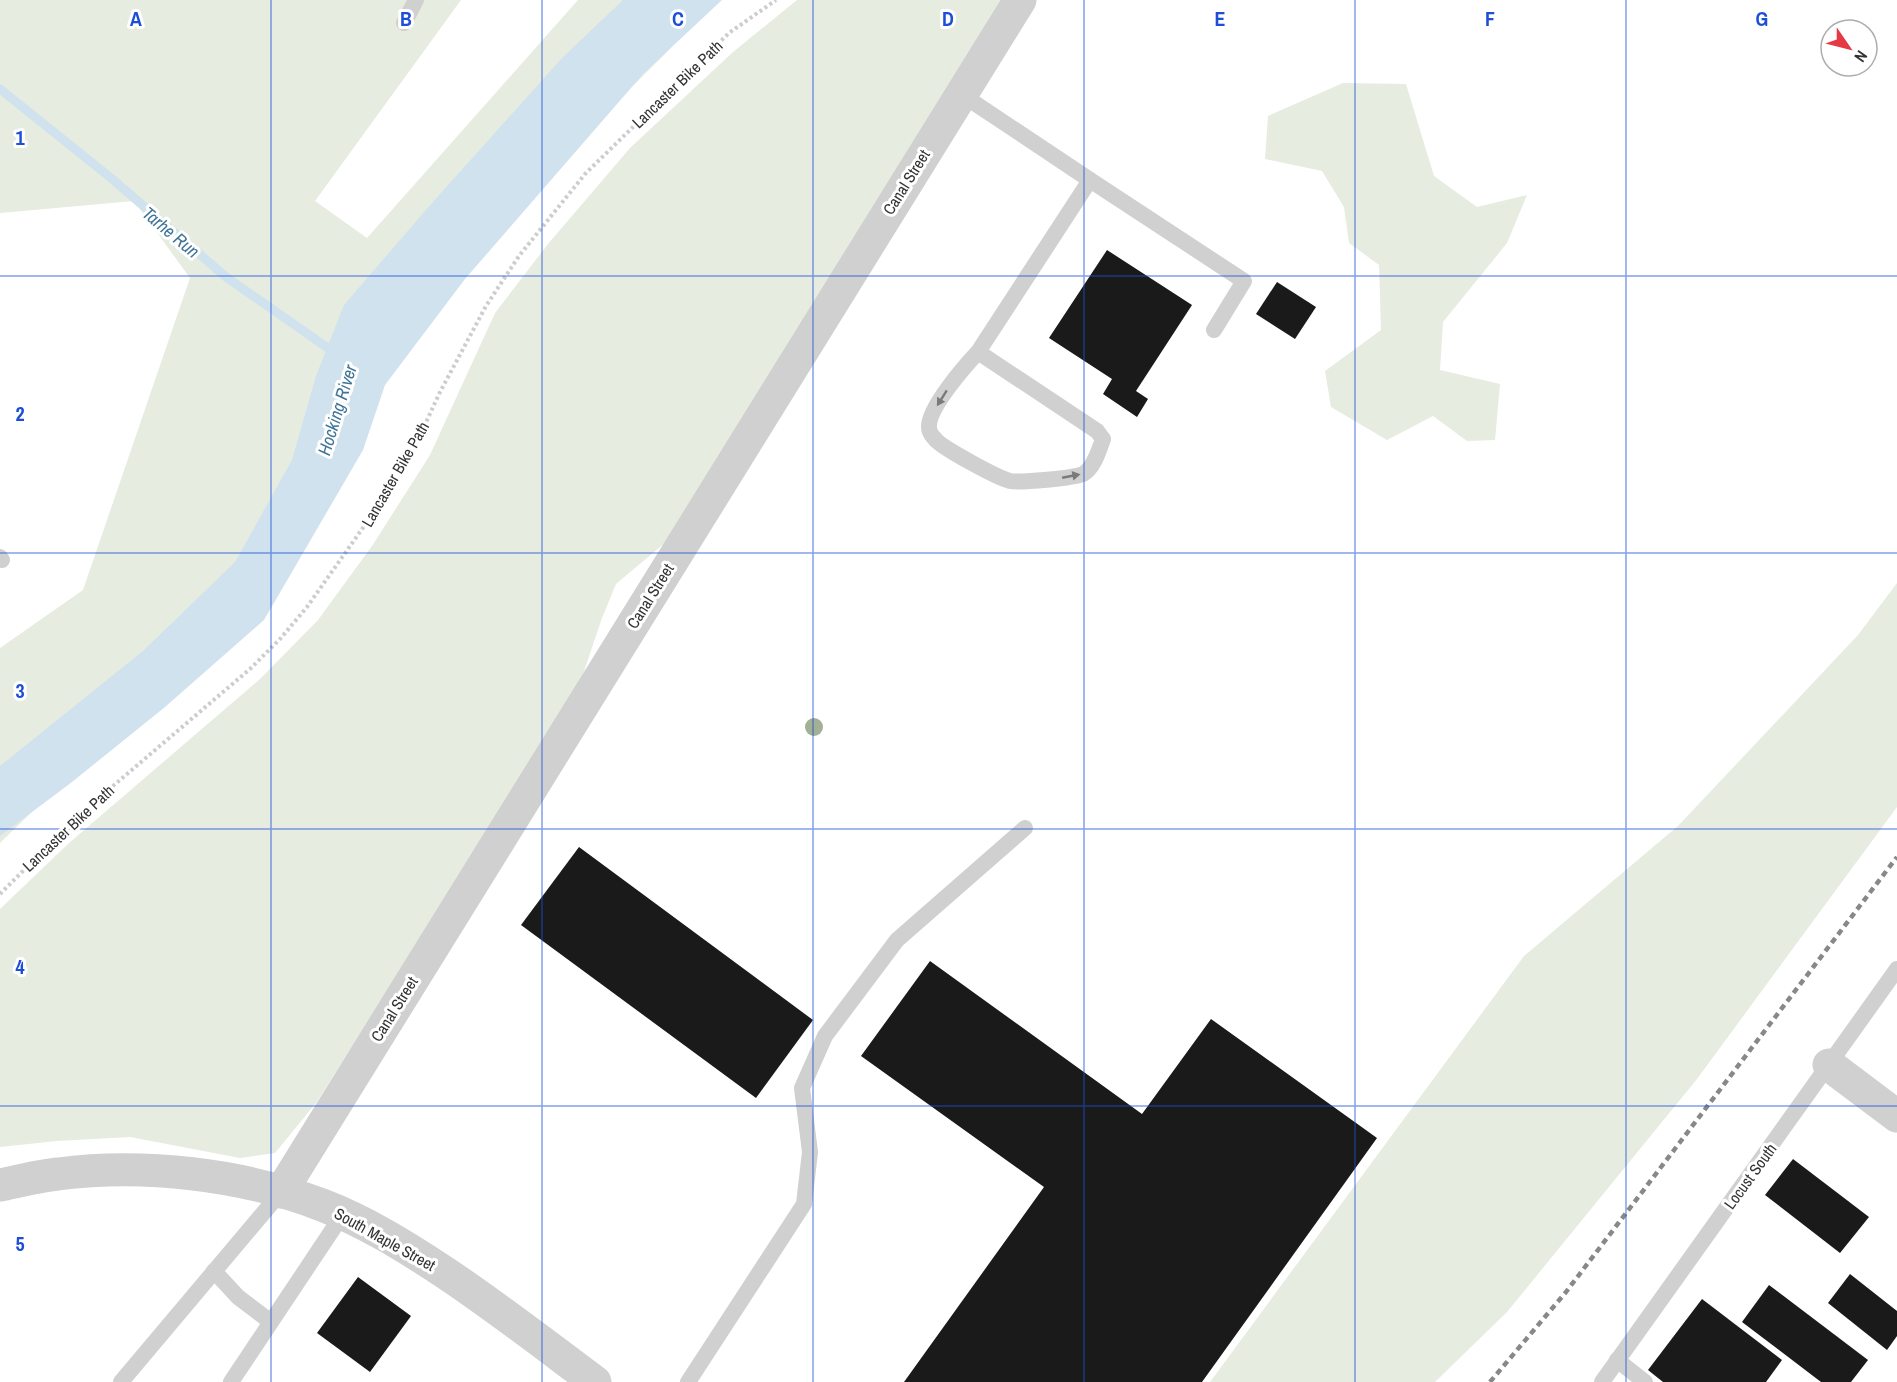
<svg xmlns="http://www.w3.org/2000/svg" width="1897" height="1382" font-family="'Archivo Narrow',sans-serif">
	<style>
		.green { fill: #e6ecdf }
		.water { fill: #cfe2ee }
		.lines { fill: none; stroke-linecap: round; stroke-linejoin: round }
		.stream { stroke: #cfe2ee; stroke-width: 9 }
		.building { fill: #1a1a1a }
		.path { stroke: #cdcdcd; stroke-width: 4; stroke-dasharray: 3 3; stroke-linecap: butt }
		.service { stroke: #d0d0d0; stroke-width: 16 }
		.minor { stroke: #d0d0d0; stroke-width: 33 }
		.tertiary { stroke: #d0d0d0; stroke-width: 33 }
		.rail { stroke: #888; stroke-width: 4.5; stroke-dasharray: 6 4.5; stroke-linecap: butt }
		.tree { fill: #a2b095 }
		.oneway { fill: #7a7a7a }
		.grid { fill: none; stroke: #1d4ed8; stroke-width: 1.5; stroke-opacity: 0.55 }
		.labels { text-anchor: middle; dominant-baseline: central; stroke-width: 6; stroke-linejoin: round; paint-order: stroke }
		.street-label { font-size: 16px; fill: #333; stroke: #fff }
		.water-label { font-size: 18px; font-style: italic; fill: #3f7597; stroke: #fff }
		.grid-label { font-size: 20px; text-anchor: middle; font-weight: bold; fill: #1d4ed8; stroke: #fff; stroke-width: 6; stroke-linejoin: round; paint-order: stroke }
	</style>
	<rect width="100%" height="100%" fill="#fff"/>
	<!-- green -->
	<g class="green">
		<path d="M 0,0 L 461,0 L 315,201 L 367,238 L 578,0 L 715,0 L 664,55 L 396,320 L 267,584 L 0,843 L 0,648 L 83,590 L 190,278 L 134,201 L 0,213 Z"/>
		<path d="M 797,0 L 1004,0 L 666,542 L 616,584 L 602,618 L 578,689 L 316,1103 L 275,1153 L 240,1158 L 130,1137 L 57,1141 L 0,1147 L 0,909 L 69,843 L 260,679 L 318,620 L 372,546 L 430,455 L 495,313 L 548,244 L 630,148 L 733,52 Z"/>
		<path d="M 1343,83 L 1406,84 L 1434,176 L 1477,207 L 1527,195 L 1507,243 L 1443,322 L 1440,370 L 1500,384 L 1495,440 L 1467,441 L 1433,416 L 1387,440 L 1331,407 L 1325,371 L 1381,330 L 1379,265 L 1349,243 L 1344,207 L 1322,171 L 1265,159 L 1268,116 Z"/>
		<path d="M 1897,583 L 1897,807 L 1697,1079 L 1507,1312 L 1435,1382 L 1210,1382 L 1524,956 L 1678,826 L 1858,635 Z"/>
	</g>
	<!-- water -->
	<path class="water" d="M 623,0 L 722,0 L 644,73 L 465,279 L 385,385 L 363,450 L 264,620 L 165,707 L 72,782 L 0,836 L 0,766 L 143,651 L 235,562 L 292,460 L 316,376 L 344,305 L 431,204 L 563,57 Z"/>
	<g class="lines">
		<!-- stream -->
		<path class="stream" d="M 0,89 L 111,178 L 226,277 L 335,353"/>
	</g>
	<!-- building -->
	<g class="building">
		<path d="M 1107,250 L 1192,305 L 1136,391 L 1148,399 L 1137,417 L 1103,394 L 1112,379 L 1049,338 Z"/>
		<path d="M 1277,282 L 1316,307 L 1295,339 L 1256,314 Z"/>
		<path d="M 579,847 L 813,1020 L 756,1098 L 521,925 Z"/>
		<path d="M 930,961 L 1142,1114 L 1211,1019 L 1377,1138 L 1202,1382 L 904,1382 L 1044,1187 L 861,1056 Z"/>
		<path d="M 1793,1159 L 1869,1217 L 1840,1253 L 1765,1195 Z"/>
		<path d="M 1850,1274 L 1897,1311 L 1897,1336 L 1887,1350 L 1828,1303 Z"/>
		<path d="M 358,1277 L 411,1316 L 370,1372 L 317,1333 Z"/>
		<path d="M 1769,1285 L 1868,1360 L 1851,1382 L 1821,1382 L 1742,1322 Z"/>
		<path d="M 1702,1299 L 1782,1360 L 1766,1382 L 1663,1382 L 1648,1370 Z"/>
	</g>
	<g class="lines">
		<!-- path -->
		<path class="path" d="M 0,894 L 79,815 L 250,669 L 280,639 L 307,607 L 379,505 L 416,444 L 440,392 L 486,306 L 519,256 L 585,174 L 729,33 L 776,0"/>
		<!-- service -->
		<g class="service">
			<path d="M 404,23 L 416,0"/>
			<path d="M 961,94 L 1090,180 L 978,352 C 965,366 928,408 929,427 C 929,431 932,436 935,439 C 942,448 998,478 1010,481 C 1020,483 1074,478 1083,474 C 1094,468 1099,450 1103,439 L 1097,431 L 978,352"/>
			<path d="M 1090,180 L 1244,281 L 1214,330"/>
			<path d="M 0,557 L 2,560"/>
			<path d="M 214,1271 L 238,1297 L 271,1322"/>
			<path d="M 1617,1360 L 1645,1382"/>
			<path d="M 121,1382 L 281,1192"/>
			<path d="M 231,1382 L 343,1214"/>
			<path d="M 688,1382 L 804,1204 L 810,1152 L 802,1088 L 825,1036 L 897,940 L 1025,828"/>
			<path d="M 1602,1382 L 1897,969"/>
		</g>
		<!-- minor -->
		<path class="minor" d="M 1829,1065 L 1897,1116"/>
		<!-- tertiary -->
		<g class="tertiary">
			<path d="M 0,1185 C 19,1181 39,1176 58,1174 C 143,1163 242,1174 322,1205 C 364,1221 403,1245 441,1270 C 494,1305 544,1344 595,1382"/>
			<path d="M 281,1192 L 1020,0"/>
		</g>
		<!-- rail -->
		<path class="rail" d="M 1490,1382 L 1566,1292 L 1897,857"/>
	</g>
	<!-- trees -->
	<circle class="tree" cx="814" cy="727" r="9"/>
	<!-- one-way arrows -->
	<defs><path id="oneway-solid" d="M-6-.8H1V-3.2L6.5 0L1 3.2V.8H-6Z" transform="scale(1.5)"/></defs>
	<g class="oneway">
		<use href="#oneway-solid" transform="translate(942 398) rotate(122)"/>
		<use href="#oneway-solid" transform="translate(1071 476) rotate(-11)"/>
	</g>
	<!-- grid -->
	<path class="grid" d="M 271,0 L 271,1382M 542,0 L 542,1382M 813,0 L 813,1382M 1084,0 L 1084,1382M 1355,0 L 1355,1382M 1626,0 L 1626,1382M 0,276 L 1897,276M 0,553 L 1897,553M 0,829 L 1897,829M 0,1106 L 1897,1106"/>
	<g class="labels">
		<!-- street labels -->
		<g class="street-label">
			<text transform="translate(677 84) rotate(-44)">Lancaster Bike Path</text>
			<text transform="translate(906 182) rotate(-58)">Canal Street</text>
			<text transform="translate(395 474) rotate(-60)">Lancaster Bike Path</text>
			<text transform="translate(650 596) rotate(-58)">Canal Street</text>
			<text transform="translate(68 828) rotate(-43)">Lancaster Bike Path</text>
			<text transform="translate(394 1009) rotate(-58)">Canal Street</text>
			<text transform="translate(1750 1176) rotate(-54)">Locust South</text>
			<text transform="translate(385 1239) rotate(29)">South Maple Street</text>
		</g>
		<!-- water labels -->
		<g class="water-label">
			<text transform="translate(171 232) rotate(40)">Tarhe Run</text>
			<text transform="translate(337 410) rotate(-73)">Hocking River</text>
		</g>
	</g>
	<g class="grid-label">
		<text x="136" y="26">A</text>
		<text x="406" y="26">B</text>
		<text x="678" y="26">C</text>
		<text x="948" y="26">D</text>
		<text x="1220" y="26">E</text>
		<text x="1490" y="26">F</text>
		<text x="1762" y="26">G</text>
		<text x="20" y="145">1</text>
		<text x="20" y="421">2</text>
		<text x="20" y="698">3</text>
		<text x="20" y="974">4</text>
		<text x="20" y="1251">5</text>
	</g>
	<!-- north arrow -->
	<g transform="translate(1849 48) rotate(125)"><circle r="28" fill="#ffffff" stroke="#adadad" stroke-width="1.5"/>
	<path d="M0-4.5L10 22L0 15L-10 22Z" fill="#e63946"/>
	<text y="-9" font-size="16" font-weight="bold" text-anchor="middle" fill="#333333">N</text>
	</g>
</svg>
